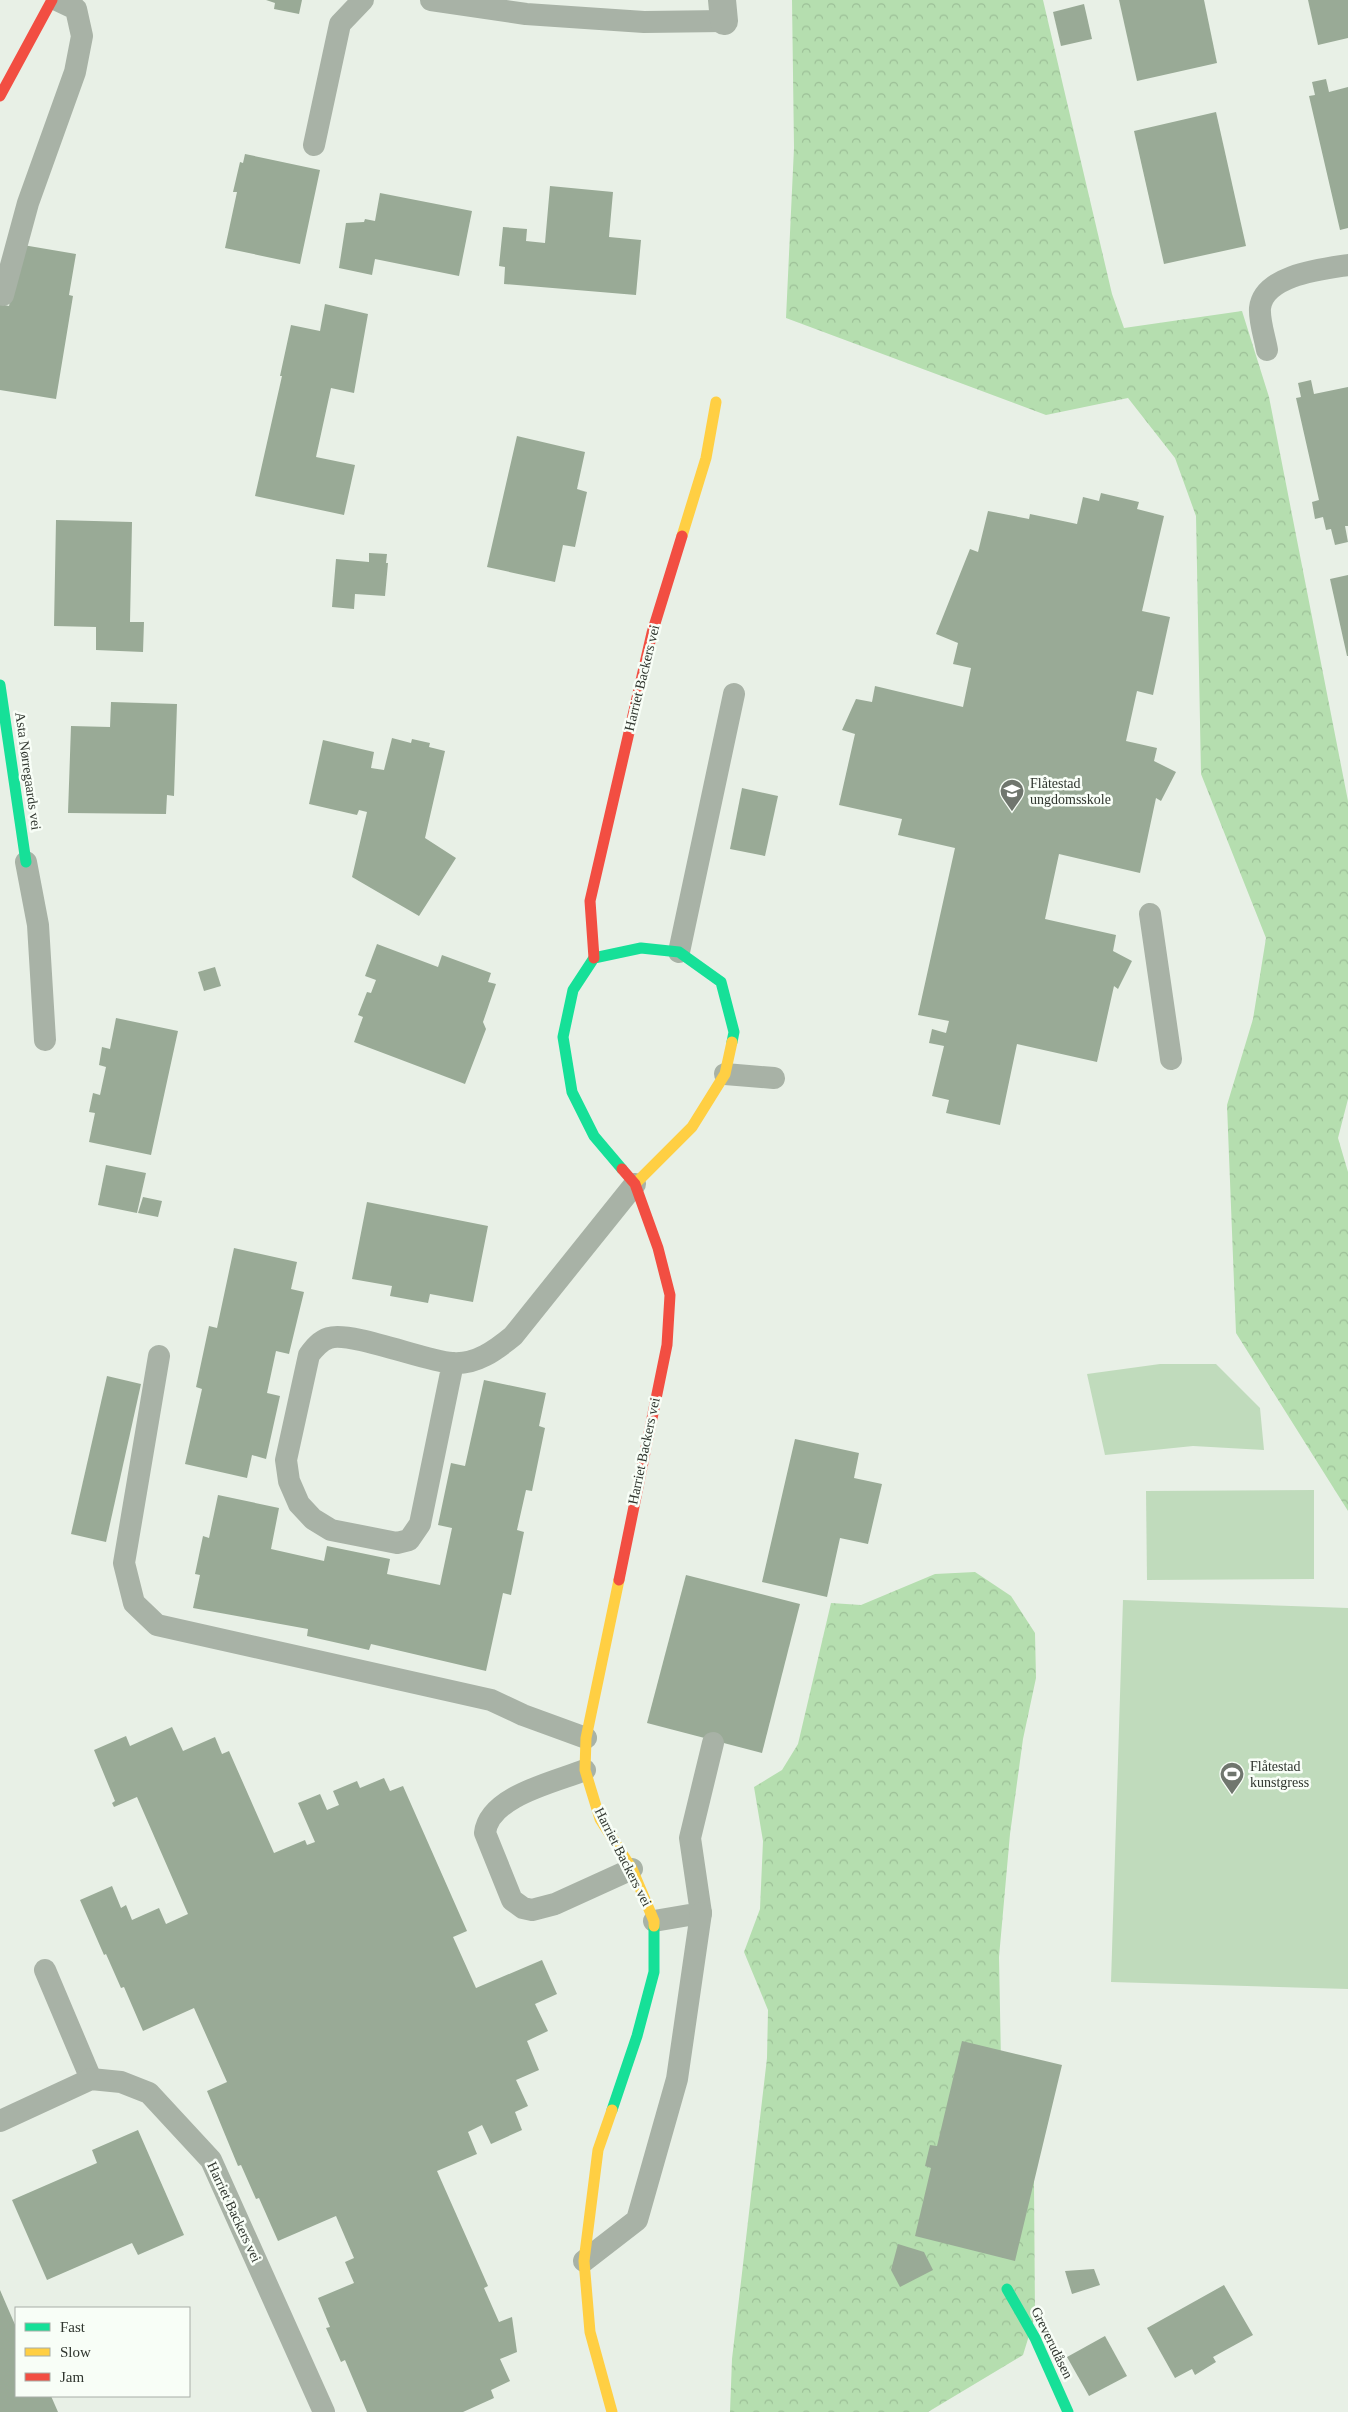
<svg xmlns="http://www.w3.org/2000/svg" width="1348" height="2412" font-family="'Times New Roman',serif">
	<style>
		.forest { fill: url(#forest-crowns) }
		.garden { fill: #c0dbbc }
		.building { fill: #99aa96 }
		.lines { fill: none; stroke-linecap: round; stroke-linejoin: round }
		.lane { stroke: #a8b2a6; stroke-width: 22 }
		.street { stroke: #a8b2a6; stroke-width: 28 }
		.fast { stroke: #16e098; stroke-width: 11 }
		.slow { stroke: #ffcf43; stroke-width: 11 }
		.jam { stroke: #f24e42; stroke-width: 11 }
		.labels { text-anchor: middle; dominant-baseline: central; stroke-width: 5; stroke-linejoin: round; paint-order: stroke }
		.street-label { font-size: 14px; fill: #2f352e; stroke: #f8fef7 }
		.poi-label { font-size: 14px; fill: #2f352e; stroke: #f8fef7; text-anchor: start }
	</style>
	<defs>
		<pattern id="forest-crowns" width="20" height="18" patternUnits="userSpaceOnUse" patternTransform="scale(1.25)"><rect width="20" height="18" fill="#b5deaf"/><path d="M2 6a3 3 0 1 1 6 0M12 15a3 3 0 1 1 6 0" fill="none" stroke="#9cbf97"/></pattern>
	</defs>
	<rect width="100%" height="100%" fill="#e8f0e6"/>
	<!-- forest -->
	<g class="forest">
		<path d="M 792,0 L 1043,0 L 1112,294 L 1124,328 L 1242,311 L 1269,397 L 1348,801 L 1348,1099 L 1338,1138 L 1348,1172 L 1348,1511 L 1236,1333 L 1227,1105 L 1253,1019 L 1266,938 L 1201,774 L 1196,516 L 1175,458 L 1128,398 L 1046,415 L 786,318 L 794,148 Z"/>
		<path d="M 975,1572 L 1011,1596 L 1035,1633 L 1036,1678 L 1023,1739 L 1010,1834 L 999,1957 L 1001,2062 L 1034,2182 L 1035,2316 L 1023,2355 L 928,2412 L 730,2412 L 732,2359 L 767,2058 L 768,2010 L 744,1952 L 760,1909 L 763,1841 L 754,1787 L 782,1770 L 798,1744 L 831,1603 L 861,1605 L 935,1574 Z"/>
	</g>
	<!-- garden -->
	<g class="garden">
		<path d="M 1160,1364 L 1216,1364 L 1260,1408 L 1264,1450 L 1193,1446 L 1105,1455 L 1087,1374 Z"/>
		<path d="M 1314,1490 L 1314,1579 L 1147,1580 L 1146,1491 Z"/>
		<path d="M 1123,1600 L 1348,1608 L 1348,1989 L 1111,1982 Z"/>
	</g>
	<!-- building -->
	<g class="building">
		<path d="M 266,0 L 302,0 L 299,14 L 274,9 L 275,3 Z"/>
		<path d="M 1119,0 L 1204,0 L 1217,63 L 1137,81 Z"/>
		<path d="M 1308,0 L 1348,0 L 1348,38 L 1318,45 Z"/>
		<path d="M 1084,4 L 1092,39 L 1061,46 L 1053,12 Z"/>
		<path d="M 1326,79 L 1329,92 L 1348,87 L 1348,228 L 1340,230 L 1309,96 L 1315,95 L 1312,82 Z"/>
		<path d="M 1216,112 L 1246,246 L 1164,264 L 1134,131 Z"/>
		<path d="M 245,154 L 320,170 L 300,264 L 225,248 L 237,192 L 233,192 L 240,162 L 243,163 Z"/>
		<path d="M 550,186 L 613,192 L 609,237 L 641,240 L 636,295 L 504,284 L 505,267 L 499,266 L 503,227 L 527,229 L 526,241 L 545,243 Z"/>
		<path d="M 380,193 L 472,211 L 459,276 L 375,259 L 372,275 L 339,268 L 346,223 L 364,222 L 365,219 L 375,221 Z"/>
		<path d="M 23,245 L 76,254 L 69,295 L 73,296 L 56,399 L 0,390 L 0,304 L 9,306 Z"/>
		<path d="M 325,304 L 368,314 L 354,393 L 331,388 L 316,457 L 355,465 L 344,515 L 255,496 L 282,376 L 280,376 L 291,325 L 320,331 Z"/>
		<path d="M 1311,380 L 1314,394 L 1348,387 L 1348,526 L 1345,526 L 1348,542 L 1335,545 L 1331,529 L 1326,530 L 1323,517 L 1315,519 L 1312,502 L 1319,500 L 1296,398 L 1301,397 L 1298,383 Z"/>
		<path d="M 517,436 L 585,452 L 577,489 L 587,492 L 575,547 L 563,545 L 555,582 L 487,567 Z"/>
		<path d="M 1101,493 L 1139,502 L 1137,509 L 1164,516 L 1142,611 L 1170,617 L 1153,695 L 1137,691 L 1126,741 L 1157,748 L 1154,761 L 1176,772 L 1161,801 L 1156,798 L 1140,873 L 1059,854 L 1045,919 L 1116,935 L 1113,951 L 1132,961 L 1118,989 L 1114,986 L 1097,1062 L 1017,1044 L 1000,1125 L 946,1113 L 949,1100 L 932,1096 L 944,1046 L 929,1043 L 932,1029 L 946,1033 L 949,1021 L 918,1015 L 955,848 L 898,835 L 902,819 L 839,805 L 855,734 L 842,730 L 856,699 L 872,702 L 875,686 L 963,707 L 971,668 L 953,664 L 958,643 L 936,634 L 970,549 L 978,552 L 988,511 L 1029,519 L 1030,514 L 1077,524 L 1083,497 L 1099,501 Z"/>
		<path d="M 56,520 L 132,522 L 130,622 L 144,622 L 143,652 L 96,650 L 96,627 L 54,626 Z"/>
		<path d="M 369,553 L 387,554 L 386,563 L 388,563 L 385,596 L 355,594 L 354,609 L 332,607 L 336,559 L 369,562 Z"/>
		<path d="M 1348,575 L 1348,656 L 1347,656 L 1330,579 Z"/>
		<path d="M 111,702 L 177,704 L 174,796 L 167,795 L 166,814 L 68,813 L 71,726 L 110,727 Z"/>
		<path d="M 392,738 L 411,743 L 412,739 L 430,743 L 429,747 L 445,751 L 425,838 L 456,858 L 419,916 L 352,877 L 367,812 L 359,810 L 357,815 L 309,804 L 323,740 L 374,752 L 371,768 L 384,770 Z"/>
		<path d="M 742,788 L 778,796 L 765,856 L 730,849 Z"/>
		<path d="M 377,944 L 438,967 L 442,955 L 491,973 L 488,982 L 496,984 L 483,1022 L 486,1029 L 465,1084 L 354,1042 L 363,1017 L 358,1015 L 367,992 L 371,993 L 376,980 L 365,976 Z"/>
		<path d="M 215,967 L 221,986 L 204,991 L 198,972 Z"/>
		<path d="M 116,1018 L 178,1031 L 151,1155 L 89,1142 L 95,1113 L 89,1112 L 93,1093 L 100,1095 L 106,1067 L 99,1065 L 102,1047 L 110,1049 Z"/>
		<path d="M 106,1165 L 146,1173 L 137,1213 L 98,1205 Z"/>
		<path d="M 143,1197 L 162,1201 L 158,1217 L 138,1213 Z"/>
		<path d="M 367,1202 L 488,1226 L 473,1302 L 430,1294 L 428,1303 L 390,1296 L 392,1286 L 352,1279 Z"/>
		<path d="M 234,1248 L 297,1262 L 291,1289 L 304,1292 L 289,1354 L 276,1351 L 267,1393 L 280,1396 L 266,1459 L 252,1455 L 247,1478 L 185,1464 L 202,1389 L 196,1387 L 209,1326 L 217,1328 Z"/>
		<path d="M 107,1376 L 141,1384 L 106,1542 L 71,1534 Z"/>
		<path d="M 484,1380 L 546,1393 L 539,1426 L 545,1428 L 532,1491 L 526,1490 L 517,1530 L 524,1532 L 511,1595 L 503,1593 L 486,1671 L 371,1644 L 369,1650 L 307,1636 L 308,1629 L 193,1608 L 200,1575 L 195,1574 L 203,1536 L 209,1538 L 218,1495 L 279,1508 L 271,1549 L 324,1561 L 327,1546 L 390,1559 L 387,1574 L 440,1585 L 452,1528 L 438,1525 L 451,1463 L 465,1466 Z"/>
		<path d="M 795,1439 L 859,1453 L 854,1478 L 882,1484 L 868,1544 L 840,1538 L 827,1597 L 762,1582 Z"/>
		<path d="M 686,1575 L 800,1604 L 762,1753 L 647,1723 Z"/>
		<path d="M 172,1727 L 183,1751 L 215,1737 L 222,1754 L 229,1751 L 274,1853 L 305,1840 L 307,1845 L 315,1842 L 298,1803 L 320,1794 L 327,1810 L 339,1805 L 333,1791 L 357,1781 L 360,1788 L 384,1778 L 390,1791 L 403,1786 L 467,1931 L 453,1937 L 476,1988 L 542,1960 L 557,1994 L 535,2004 L 548,2031 L 527,2041 L 539,2070 L 516,2080 L 528,2106 L 515,2112 L 522,2130 L 491,2144 L 482,2125 L 468,2132 L 477,2154 L 437,2171 L 488,2286 L 484,2288 L 499,2322 L 512,2317 L 517,2352 L 500,2359 L 510,2381 L 491,2390 L 494,2398 L 463,2412 L 367,2412 L 345,2360 L 341,2362 L 326,2328 L 330,2327 L 318,2298 L 354,2283 L 345,2262 L 354,2258 L 336,2216 L 278,2241 L 259,2198 L 256,2199 L 241,2165 L 238,2166 L 207,2091 L 227,2082 L 194,2008 L 143,2031 L 124,1987 L 121,1988 L 106,1954 L 104,1955 L 80,1900 L 112,1886 L 121,1908 L 126,1905 L 132,1920 L 159,1908 L 166,1924 L 188,1914 L 137,1797 L 114,1807 L 112,1803 L 115,1801 L 94,1750 L 126,1736 L 130,1746 Z"/>
		<path d="M 962,2041 L 1062,2065 L 1015,2261 L 915,2236 L 931,2168 L 925,2166 L 930,2145 L 937,2146 Z"/>
		<path d="M 138,2130 L 184,2235 L 138,2255 L 132,2243 L 47,2280 L 12,2200 L 97,2163 L 92,2150 Z"/>
		<path d="M 898,2244 L 924,2252 L 933,2270 L 900,2287 L 891,2270 Z"/>
		<path d="M 1094,2269 L 1100,2285 L 1072,2294 L 1065,2271 Z"/>
		<path d="M 1224,2285 L 1253,2335 L 1213,2357 L 1216,2362 L 1195,2375 L 1192,2369 L 1175,2378 L 1147,2328 Z"/>
		<path d="M 0,2290 L 16,2327 L 16,2396 L 51,2396 L 58,2412 L 0,2412 Z"/>
		<path d="M 1105,2336 L 1127,2376 L 1089,2396 L 1067,2357 Z"/>
	</g>
	<g class="lines">
		<!-- lane -->
		<g class="lane">
			<path d="M 431,0 L 526,14 L 644,22 L 724,21"/>
			<path d="M 314,145 L 340,24 L 363,0"/>
			<path d="M 3,295 L 28,203 L 75,72 L 82,36 L 76,9 L 57,0"/>
			<path d="M 1267,350 C 1265,338 1259,321 1260,308 C 1264,275 1322,269 1348,265"/>
			<path d="M 26,862 L 38,925 L 45,1040"/>
			<path d="M 1150,914 L 1171,1059"/>
			<path d="M 679,952 L 734,694"/>
			<path d="M 725,1074 L 774,1078"/>
			<path d="M 159,1356 L 124,1563 L 134,1603 L 157,1625 L 491,1700 L 523,1715 L 586,1738"/>
			<path d="M 453,1363 L 420,1524 L 409,1540 L 397,1543 L 331,1530 L 313,1519 L 299,1504 L 289,1481 L 286,1460 L 309,1355 C 315,1347 320,1341 329,1338 C 351,1331 425,1361 452,1363 C 476,1365 496,1350 513,1336 L 635,1184"/>
			<path d="M 585,1770 C 555,1782 489,1796 485,1833 L 512,1900 L 523,1908 L 532,1910 L 555,1904 L 632,1869"/>
			<path d="M 654,1921 L 701,1913 L 690,1838 L 713,1743"/>
			<path d="M 45,1970 L 91,2079"/>
			<path d="M 0,2121 L 91,2079 L 121,2082 L 149,2093 L 211,2160 L 324,2412"/>
			<path d="M 584,2261 L 637,2220 L 677,2079 L 701,1913"/>
		</g>
		<!-- street -->
		<path class="street" d="M 722,0 L 724,21"/>
		<!-- fast -->
		<g class="fast">
			<path d="M 0,685 L 26,862"/>
			<path d="M 622,1169 L 594,1136 L 572,1092 L 563,1037 L 573,990 L 594,958 L 641,948 L 679,952 L 721,982 L 734,1032 L 732,1042"/>
			<path d="M 612,2110 L 637,2036 L 654,1972 L 654,1926"/>
			<path d="M 1007,2289 L 1035,2338 L 1068,2412"/>
		</g>
		<!-- slow -->
		<g class="slow">
			<path d="M 682,536 L 706,458 L 716,402"/>
			<path d="M 635,1184 L 692,1127 L 725,1074 L 732,1042"/>
			<path d="M 619,1580 L 586,1738 L 585,1770 L 600,1819 L 632,1869 L 654,1921 L 654,1926"/>
			<path d="M 612,2110 L 598,2150 L 584,2261 L 590,2332 L 612,2412"/>
		</g>
		<!-- jam -->
		<g class="jam">
			<path d="M 0,96 L 52,0"/>
			<path d="M 594,958 L 590,901 L 652,633 L 682,536"/>
			<path d="M 619,1580 L 667,1345 L 670,1295 L 658,1248 L 635,1184 L 622,1169"/>
		</g>
	</g>
	<!-- icons -->
	<defs>
		<symbol id="school-pin" viewBox="-11 -11 22 30"><path d="M0 17L-7.5 6A9.5 9.5 0 1 1 7.5 6Z" fill="#70766e" stroke="#f8fef7"/><path d="M0-5L7-2L0 1L-7-2ZM-4 1L0 2.5L4 1V4Q0 6-4 4Z" fill="#fff"/></symbol>
		<symbol id="stadium-pin" viewBox="-11 -11 22 30"><path d="M0 17L-7.5 6A9.5 9.5 0 1 1 7.5 6Z" fill="#70766e" stroke="#f8fef7"/><path d="M0-5a6.5 5 0 1 0 0 10a6.5 5 0 1 0 0-10ZM-3.5-1.8h7v3.6h-7Z" fill="#fff"/></symbol>
	</defs>
	<g fill-rule="evenodd">
		<use href="#school-pin" x="998" y="777" width="28" height="38"/>
		<use href="#stadium-pin" x="1218" y="1760" width="28" height="38"/>
	</g>
	<g class="labels">
		<!-- street labels -->
		<g class="street-label">
			<text transform="translate(642 678) rotate(-76)">Harriet Backers vei</text>
			<text transform="translate(28 771) rotate(82)">Asta Nørregaards vei</text>
			<text transform="translate(644 1451) rotate(-78)">Harriet Backers vei</text>
			<text transform="translate(623 1857) rotate(63)">Harriet Backers vei</text>
			<text transform="translate(234 2212) rotate(65)">Harriet Backers vei</text>
			<text transform="translate(1052 2343) rotate(64)">Greverudåsen</text>
		</g>
		<!-- poi labels -->
		<g class="poi-label">
			<text x="1030" y="783">Flåtestad<tspan x="1030" dy="16">ungdomsskole</tspan></text>
			<text x="1250" y="1766">Flåtestad<tspan x="1250" dy="16">kunstgress</tspan></text>
		</g>
	</g>
	<!-- legend -->
	<rect x="15" y="2307" width="175" height="90" fill="#f8fef7" stroke="#a8aea7"/>
	<rect x="25" y="2323" width="25" height="8" fill="#16e098" stroke="#a8aea7"/>
	<text x="60" y="2332" font-size="15" fill="#2f352e">Fast</text>
	<rect x="25" y="2348" width="25" height="8" fill="#ffcf43" stroke="#a8aea7"/>
	<text x="60" y="2357" font-size="15" fill="#2f352e">Slow</text>
	<rect x="25" y="2373" width="25" height="8" fill="#f24e42" stroke="#a8aea7"/>
	<text x="60" y="2382" font-size="15" fill="#2f352e">Jam</text>
</svg>
